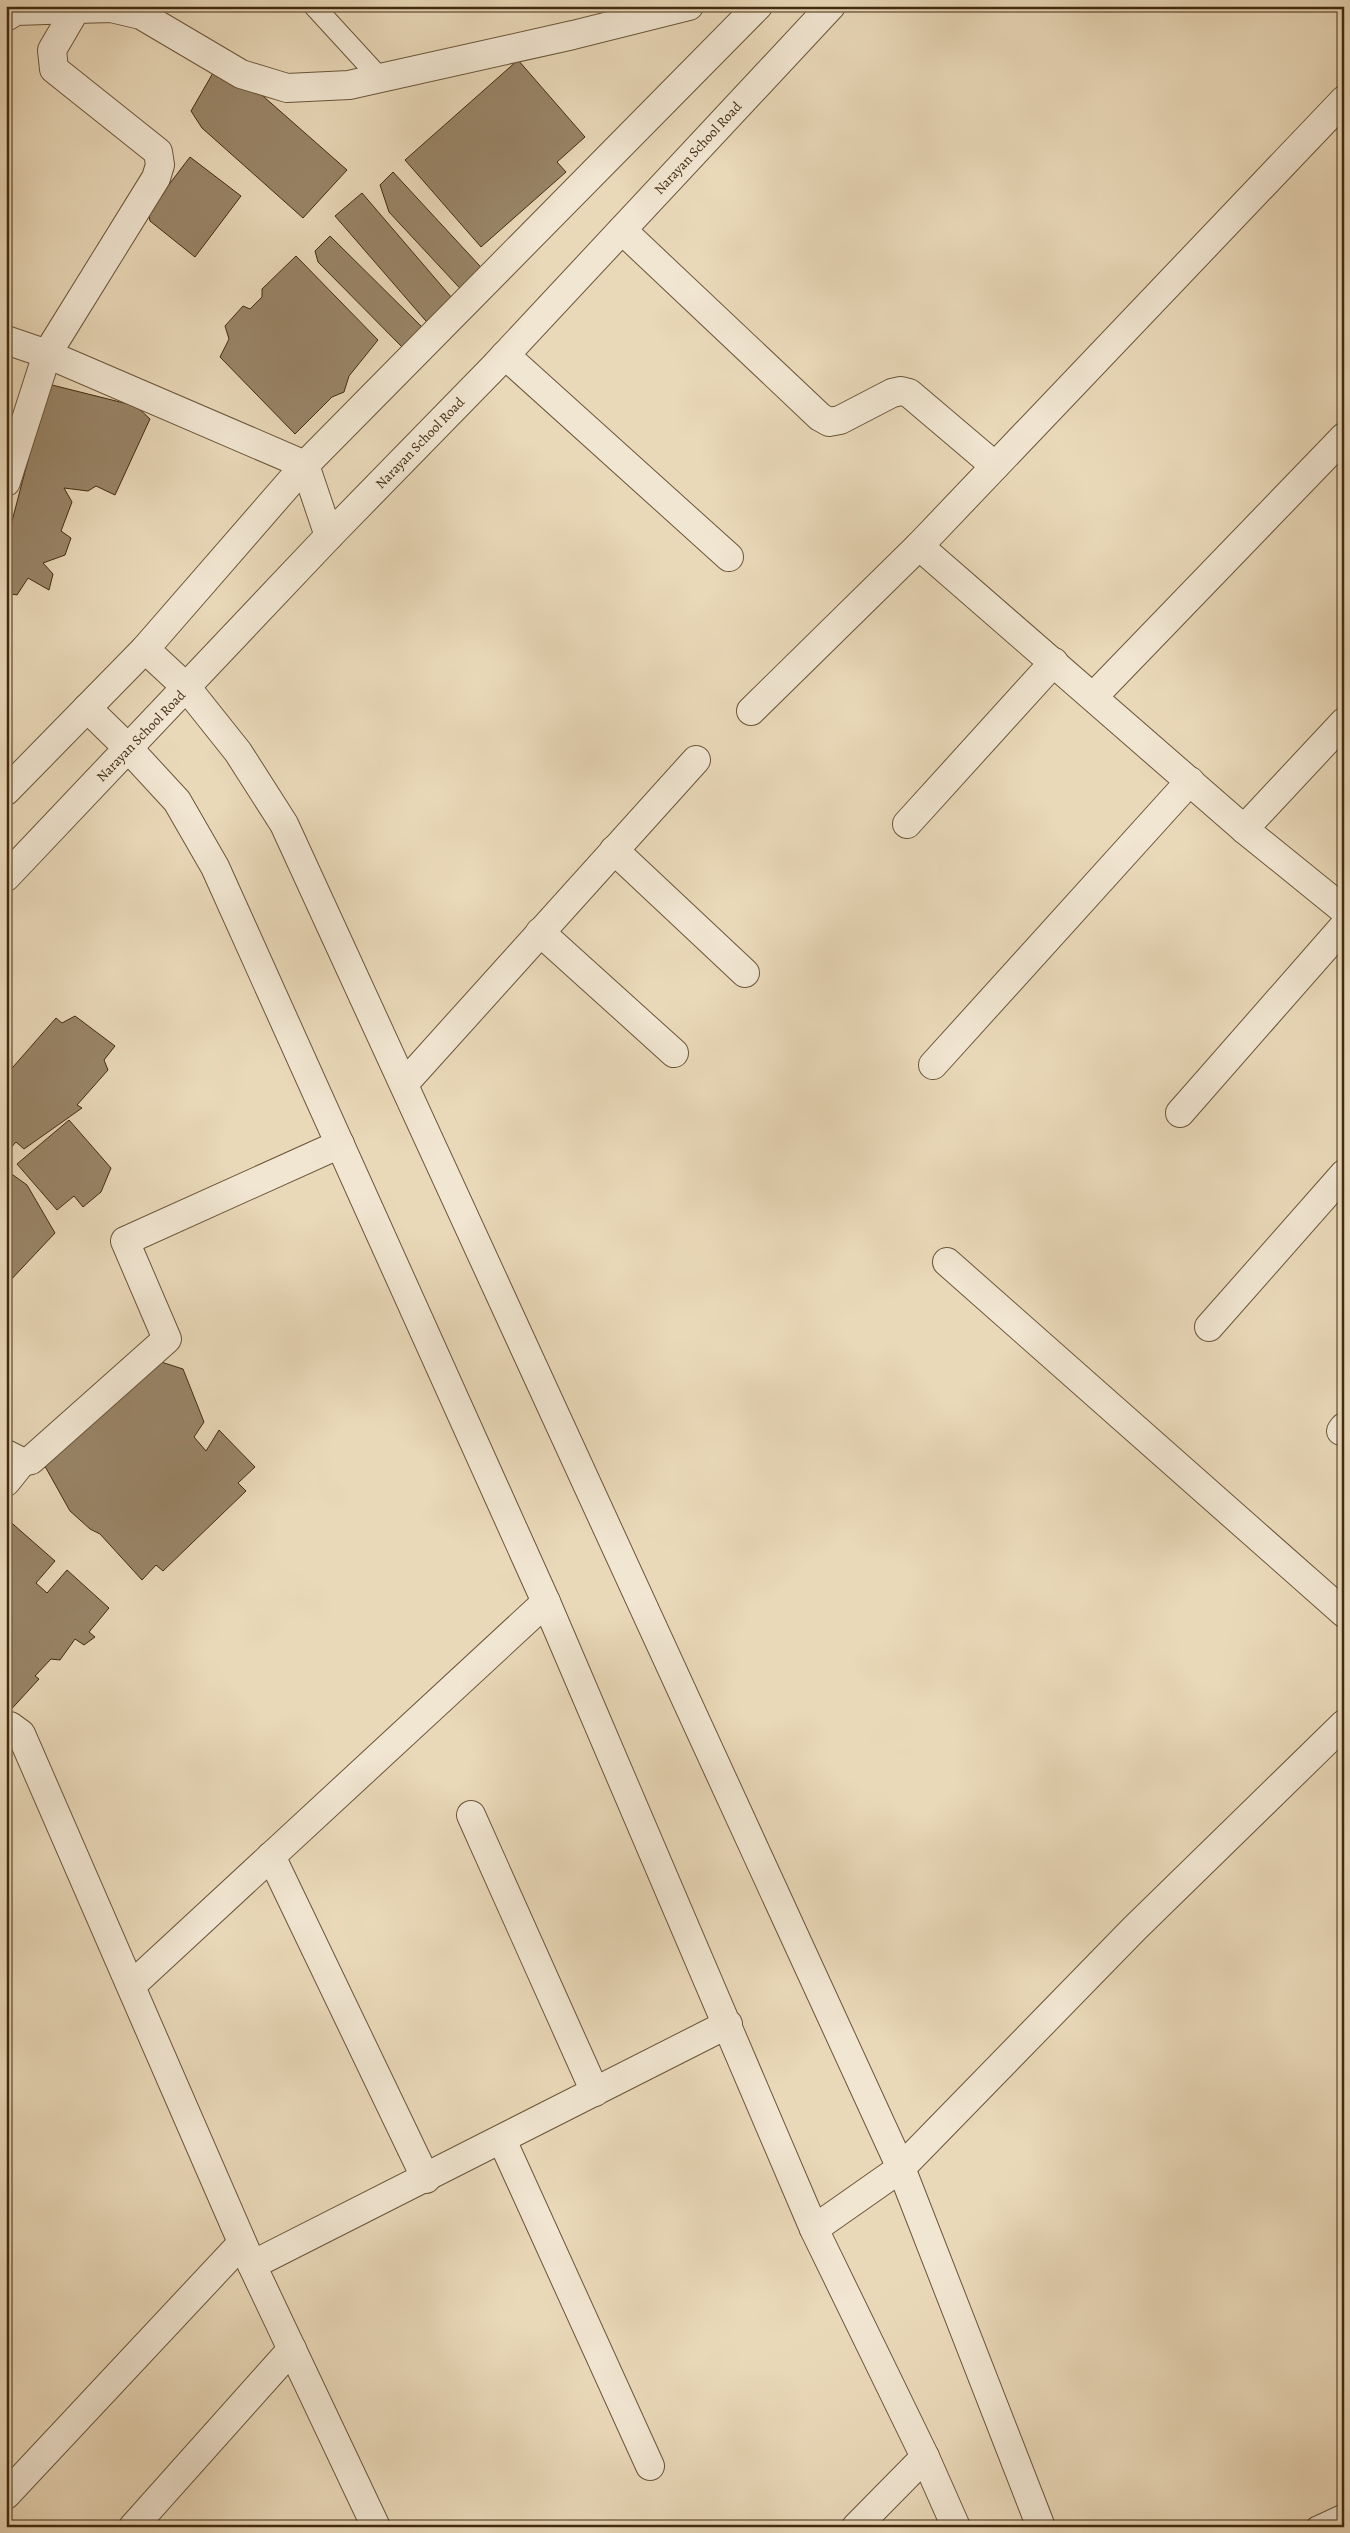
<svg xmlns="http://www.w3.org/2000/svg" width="1350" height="2533" font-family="Alegreya,serif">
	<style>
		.building { fill: #998568; stroke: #412b10 }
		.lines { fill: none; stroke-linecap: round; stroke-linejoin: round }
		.service-casing { stroke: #6b563a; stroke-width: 22 }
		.minor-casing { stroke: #6b563a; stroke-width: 30 }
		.tertiary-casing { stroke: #6b563a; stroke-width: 30 }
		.service { stroke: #f1e6d2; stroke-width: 20 }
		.minor { stroke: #f1e6d2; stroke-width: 28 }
		.tertiary { stroke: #f1e6d2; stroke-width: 28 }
		.labels { text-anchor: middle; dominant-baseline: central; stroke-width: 4.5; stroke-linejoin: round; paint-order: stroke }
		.street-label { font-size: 14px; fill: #412b10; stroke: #f1e6d2 }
	</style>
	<rect width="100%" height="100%" fill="#ead9b9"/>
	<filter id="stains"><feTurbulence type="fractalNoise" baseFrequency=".004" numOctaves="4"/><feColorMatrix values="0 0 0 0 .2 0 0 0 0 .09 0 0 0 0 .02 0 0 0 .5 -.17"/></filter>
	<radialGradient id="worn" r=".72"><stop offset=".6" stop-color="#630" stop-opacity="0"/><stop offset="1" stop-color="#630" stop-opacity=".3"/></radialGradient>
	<!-- building -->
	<g class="building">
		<path d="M 518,60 L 585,137 L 557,162 L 566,172 L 481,247 L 405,160 Z"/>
		<path d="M 217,66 L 255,89 L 347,170 L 303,218 L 202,128 L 191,111 Z"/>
		<path d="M 190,157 L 241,196 L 195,257 L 150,221 L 148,212 Z"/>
		<path d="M 393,172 L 490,277 L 468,297 L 389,212 L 380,185 Z"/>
		<path d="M 362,193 L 458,305 L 432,328 L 335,216 Z"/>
		<path d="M 330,236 L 423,328 L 403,348 L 318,262 L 315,251 Z"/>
		<path d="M 296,256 L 378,340 L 349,376 L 344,392 L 332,397 L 295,434 L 220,357 L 229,339 L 225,326 L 243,306 L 250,309 L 262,297 L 262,289 Z"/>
		<path d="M 48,384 L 136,406 L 150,419 L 115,495 L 96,486 L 88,491 L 64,488 L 72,502 L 61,531 L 71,538 L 65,555 L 43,563 L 53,574 L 49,590 L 28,578 L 17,595 L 6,593 L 6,544 Z"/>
		<path d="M 75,1016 L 115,1046 L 104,1060 L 108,1070 L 77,1105 L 82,1108 L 24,1149 L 16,1142 L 6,1153 L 6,1075 L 56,1018 L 62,1023 Z"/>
		<path d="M 69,1120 L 111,1168 L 101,1192 L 83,1207 L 74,1196 L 57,1210 L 17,1164 Z"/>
		<path d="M 6,1170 L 27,1185 L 55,1233 L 6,1285 Z"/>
		<path d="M 158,1361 L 183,1369 L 204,1422 L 194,1437 L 206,1451 L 219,1430 L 255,1467 L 238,1483 L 246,1491 L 163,1571 L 156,1565 L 142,1580 L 100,1534 L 90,1529 L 70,1511 L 42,1461 Z"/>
		<path d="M 6,1518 L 55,1561 L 36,1583 L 47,1593 L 67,1570 L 109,1608 L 89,1632 L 95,1637 L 84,1645 L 75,1639 L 60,1660 L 51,1659 L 35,1676 L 39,1679 L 6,1715 Z"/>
	</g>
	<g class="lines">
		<defs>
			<g id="service">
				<path d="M 314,6 L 380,78"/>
				<path d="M 1316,2527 L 1344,2514"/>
			</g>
			<g id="minor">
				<path d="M 6,17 L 16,11 L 76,9 L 111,8 L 141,15 L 241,74 L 287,88 L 349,85 L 573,35 L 689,6"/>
				<path d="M 622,230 L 820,417 L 829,422 L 840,420 L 892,393 L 901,391 L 909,393 L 995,466"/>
				<path d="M 6,340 L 47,354 L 305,465 L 329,536"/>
				<path d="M 505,355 L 729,557"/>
				<path d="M 6,482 L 47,354 L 156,178 L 160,165 L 158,152 L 54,69 L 52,50 L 76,9"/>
				<path d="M 919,546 L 1244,829 L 1344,910"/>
				<path d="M 1094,696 L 1344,437"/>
				<path d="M 751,711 L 919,546 L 1344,100"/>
				<path d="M 907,824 L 1054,662"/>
				<path d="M 1244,829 L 1344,722"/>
				<path d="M 614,850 L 745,973"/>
				<path d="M 540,932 L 674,1053"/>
				<path d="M 933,1065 L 1190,781"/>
				<path d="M 404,1084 L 696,760"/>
				<path d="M 1180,1113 L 1344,926"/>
				<path d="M 947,1262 L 1344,1613"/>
				<path d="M 1209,1327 L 1344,1174"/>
				<path d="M 1341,1431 L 1344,1427"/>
				<path d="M 6,1454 L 22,1462 L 31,1460 L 167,1339 L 125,1241 L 340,1144"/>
				<path d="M 6,1482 L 22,1462"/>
				<path d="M 6,1727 L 10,1726 L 21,1734 L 252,2265 L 376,2527"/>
				<path d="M 471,1815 L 595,2092"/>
				<path d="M 271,1856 L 426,2179"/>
				<path d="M 132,1985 L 546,1602"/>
				<path d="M 502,2140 L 650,2466"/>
				<path d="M 814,2229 L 901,2168 L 1134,1929 L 1344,1724"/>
				<path d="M 252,2265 L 728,2024"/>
				<path d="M 6,2495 L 242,2243"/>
				<path d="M 133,2527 L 292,2349"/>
				<path d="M 856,2527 L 925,2457"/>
			</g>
			<g id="tertiary">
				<path d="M 145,649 L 187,688 L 238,752 L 284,824 L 901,2168 L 1041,2527"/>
				<path d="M 87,708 L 129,749 L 177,801 L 215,867 L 546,1602 L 814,2229 L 925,2457 L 956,2527"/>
				<path d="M 6,791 L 145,649 L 305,465 L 758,6"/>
				<path d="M 6,877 L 329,536 L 494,367 L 831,6"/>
			</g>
		</defs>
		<!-- service casing -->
		<use href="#service" class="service-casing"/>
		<!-- minor casing -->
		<use href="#minor" class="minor-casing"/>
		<!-- tertiary casing -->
		<use href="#tertiary" class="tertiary-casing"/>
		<!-- service -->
		<use href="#service" class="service"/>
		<!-- minor -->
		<use href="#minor" class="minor"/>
		<!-- tertiary -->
		<use href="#tertiary" class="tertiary"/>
	</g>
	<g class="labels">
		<!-- street labels -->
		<g class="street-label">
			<text transform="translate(698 148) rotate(-47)">Narayan School Road</text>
			<text transform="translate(420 443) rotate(-46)">Narayan School Road</text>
			<text transform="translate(141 736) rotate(-46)">Narayan School Road</text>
		</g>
	</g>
	<!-- margin -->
	<rect width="1350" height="2533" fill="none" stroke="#ead9b9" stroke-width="25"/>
	<rect x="8" y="8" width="1335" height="2518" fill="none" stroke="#412b10" stroke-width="2.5"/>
	<rect x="12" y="12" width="1325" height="2508" fill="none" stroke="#412b10"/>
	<rect width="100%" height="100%" filter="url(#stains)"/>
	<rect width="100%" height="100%" fill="url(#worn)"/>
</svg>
